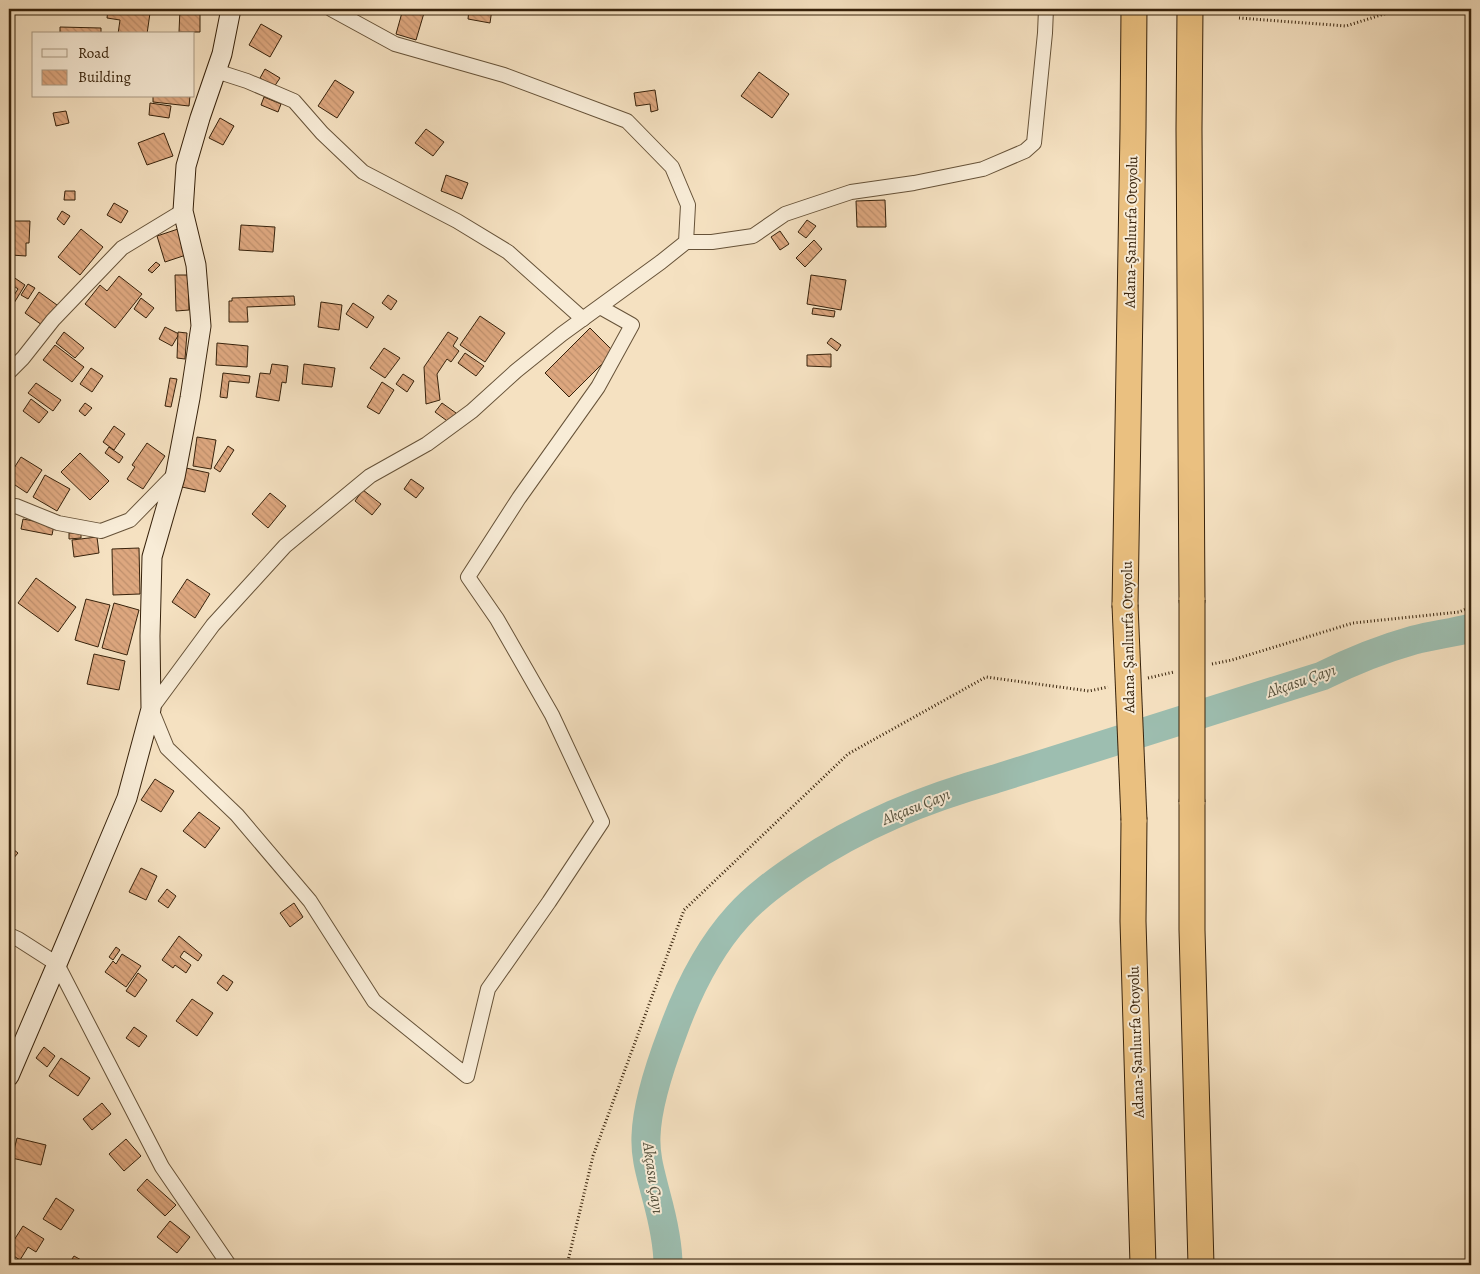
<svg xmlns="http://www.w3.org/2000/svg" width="1480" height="1274" font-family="Alegreya,serif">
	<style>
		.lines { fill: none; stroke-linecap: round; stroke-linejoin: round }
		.river { stroke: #9dbeb0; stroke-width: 29 }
		.building { fill: url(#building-back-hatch); stroke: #37220b }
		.street-casing { stroke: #665238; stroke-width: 16 }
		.secondary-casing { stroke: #37220b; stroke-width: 21 }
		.highway-casing { stroke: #37220b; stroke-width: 27 }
		.path { stroke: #37220b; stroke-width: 3; stroke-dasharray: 1 2.5; stroke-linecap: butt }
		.street { stroke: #f8ecd7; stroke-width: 14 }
		.secondary { stroke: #f8ecd7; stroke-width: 19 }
		.highway { stroke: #eac080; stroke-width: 25 }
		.highway-bridge-casing { stroke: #37220b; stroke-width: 27; stroke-linecap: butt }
		.highway-bridge { stroke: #eac080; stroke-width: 25 }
		.labels { text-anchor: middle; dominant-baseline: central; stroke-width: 4; stroke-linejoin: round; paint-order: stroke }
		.street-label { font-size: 15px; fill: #37220b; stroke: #f8ecd7 }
		.water-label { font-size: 16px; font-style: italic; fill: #56513d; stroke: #f8ecd7 }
	</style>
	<defs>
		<pattern id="building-back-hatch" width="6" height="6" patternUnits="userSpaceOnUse" patternTransform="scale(1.25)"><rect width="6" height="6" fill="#dda77f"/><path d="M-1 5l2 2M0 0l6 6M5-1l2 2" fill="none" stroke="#be8f6c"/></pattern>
	</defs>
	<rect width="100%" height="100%" fill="#f5e1c1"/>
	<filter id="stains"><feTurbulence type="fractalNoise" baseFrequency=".004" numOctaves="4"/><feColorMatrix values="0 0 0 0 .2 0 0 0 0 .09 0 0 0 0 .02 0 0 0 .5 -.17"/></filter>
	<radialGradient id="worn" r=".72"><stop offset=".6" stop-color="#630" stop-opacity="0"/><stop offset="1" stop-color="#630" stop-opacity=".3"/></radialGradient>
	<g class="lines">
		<!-- river -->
		<path class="river" d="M 668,1265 C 668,1242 662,1217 656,1195 C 651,1175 645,1157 646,1136 C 647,1104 661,1063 672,1034 C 687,992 708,949 738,916 C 756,896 777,881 799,866 C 860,825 924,799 995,779 L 1322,676 C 1352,661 1382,649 1414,640 C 1433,635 1452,633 1471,628"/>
	</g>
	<!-- building -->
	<g class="building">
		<path d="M 108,9 L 119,9 L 150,13 L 147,34 L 118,34 L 120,20 L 107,18 Z"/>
		<path d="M 180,9 L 200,9 L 200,32 L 179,32 Z"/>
		<path d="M 403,9 L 408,9 L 424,13 L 416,40 L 396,34 Z"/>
		<path d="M 469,9 L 492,9 L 490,23 L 468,19 Z"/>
		<path d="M 261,24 L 282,36 L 270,57 L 249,45 Z"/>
		<path d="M 60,27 L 101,28 L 101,34 L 60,34 Z"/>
		<path d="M 265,69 L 280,78 L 274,87 L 260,78 Z"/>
		<path d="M 759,72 L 789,94 L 772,118 L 741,96 Z"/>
		<path d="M 335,80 L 354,92 L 337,118 L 318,106 Z"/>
		<path d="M 655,90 L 658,110 L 651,112 L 650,104 L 636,106 L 634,93 Z"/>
		<path d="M 153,96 L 190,96 L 189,106 L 153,102 Z"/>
		<path d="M 264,97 L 281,104 L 278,112 L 261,105 Z"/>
		<path d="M 150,103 L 171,106 L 169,118 L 149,115 Z"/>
		<path d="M 66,111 L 69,123 L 56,126 L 53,113 Z"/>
		<path d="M 220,118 L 234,126 L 223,145 L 209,138 Z"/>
		<path d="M 426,129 L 444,142 L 433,156 L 415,143 Z"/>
		<path d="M 164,133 L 173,156 L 147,165 L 138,143 Z"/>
		<path d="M 446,175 L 468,183 L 462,199 L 441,191 Z"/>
		<path d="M 65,191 L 75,191 L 75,200 L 64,200 Z"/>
		<path d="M 885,200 L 886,227 L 857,227 L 856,201 Z"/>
		<path d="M 114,203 L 128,211 L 121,223 L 107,215 Z"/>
		<path d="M 62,211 L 70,216 L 64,225 L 57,219 Z"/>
		<path d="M 807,220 L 816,226 L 806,238 L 798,232 Z"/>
		<path d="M 9,221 L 30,221 L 29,243 L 26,243 L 26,256 L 11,255 L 11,243 L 9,243 Z"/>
		<path d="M 241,225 L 275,227 L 273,252 L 239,250 Z"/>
		<path d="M 81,229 L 103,247 L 80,275 L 58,257 Z"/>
		<path d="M 178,229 L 186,255 L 165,262 L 157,236 Z"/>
		<path d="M 780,231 L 789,244 L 780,250 L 771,237 Z"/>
		<path d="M 814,240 L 822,249 L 805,267 L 796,258 Z"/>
		<path d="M 156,262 L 160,265 L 152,273 L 148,270 Z"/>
		<path d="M 9,274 L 25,285 L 11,308 L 9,307 L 9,291 L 14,295 L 18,289 L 11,284 L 9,288 Z"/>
		<path d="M 175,275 L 188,275 L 189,310 L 176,311 Z"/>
		<path d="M 811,275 L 846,280 L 841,310 L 807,304 Z"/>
		<path d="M 119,276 L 142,294 L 115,328 L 85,304 L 100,285 L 107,291 Z"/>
		<path d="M 28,284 L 35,288 L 28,299 L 21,295 Z"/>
		<path d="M 39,292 L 57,305 L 42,325 L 25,313 Z"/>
		<path d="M 388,295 L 397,301 L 391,310 L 382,303 Z"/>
		<path d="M 294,296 L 295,305 L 247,307 L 248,322 L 229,322 L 229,301 L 232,301 L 232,298 Z"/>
		<path d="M 141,298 L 154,308 L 146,318 L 134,309 Z"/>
		<path d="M 321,302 L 342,305 L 339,330 L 318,327 Z"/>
		<path d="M 353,303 L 374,317 L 367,328 L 346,314 Z"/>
		<path d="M 813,308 L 835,311 L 834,317 L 812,314 Z"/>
		<path d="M 480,316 L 505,333 L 485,362 L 460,345 Z"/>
		<path d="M 165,327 L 179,334 L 172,346 L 159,339 Z"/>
		<path d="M 590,328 L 614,352 L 569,397 L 545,373 Z"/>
		<path d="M 64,332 L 84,348 L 75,358 L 56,343 Z"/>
		<path d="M 178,332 L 187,333 L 185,359 L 177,358 Z"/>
		<path d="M 448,332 L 458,338 L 453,346 L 459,351 L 451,362 L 447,359 L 437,374 L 440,400 L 426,404 L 424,367 Z"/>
		<path d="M 831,338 L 841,345 L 837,351 L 827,343 Z"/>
		<path d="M 217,343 L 248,346 L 247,367 L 216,365 Z"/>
		<path d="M 55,345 L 84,367 L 72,382 L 43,360 Z"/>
		<path d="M 384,348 L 400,358 L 385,378 L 370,368 Z"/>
		<path d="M 465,353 L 484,366 L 476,376 L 458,363 Z"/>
		<path d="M 831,354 L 831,367 L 807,366 L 807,355 Z"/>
		<path d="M 272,364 L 288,366 L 286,383 L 282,382 L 279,401 L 256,397 L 260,373 L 270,374 Z"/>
		<path d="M 304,364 L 335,368 L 332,387 L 302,384 Z"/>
		<path d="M 91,368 L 103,376 L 92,392 L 80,384 Z"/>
		<path d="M 223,373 L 250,376 L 249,383 L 229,381 L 227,398 L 220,397 Z"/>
		<path d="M 403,374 L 414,381 L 407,392 L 396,384 Z"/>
		<path d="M 170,378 L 177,379 L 171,407 L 165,406 Z"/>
		<path d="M 382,382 L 394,390 L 379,414 L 367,407 Z"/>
		<path d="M 36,383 L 61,400 L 53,411 L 28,393 Z"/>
		<path d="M 31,399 L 48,412 L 39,423 L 23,411 Z"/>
		<path d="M 85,403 L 92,408 L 85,416 L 79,411 Z"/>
		<path d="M 442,403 L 456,413 L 450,423 L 435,412 Z"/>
		<path d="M 114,426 L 125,434 L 114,450 L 103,442 Z"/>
		<path d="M 197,437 L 216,440 L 211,469 L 193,466 Z"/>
		<path d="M 147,443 L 165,456 L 143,489 L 127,479 L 135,467 L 132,465 Z"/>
		<path d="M 228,446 L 234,450 L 220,472 L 214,468 Z"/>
		<path d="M 109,447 L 123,457 L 119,463 L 105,453 Z"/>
		<path d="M 80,453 L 109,481 L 90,500 L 61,472 Z"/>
		<path d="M 21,457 L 42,470 L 27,493 L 9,481 L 9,476 Z"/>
		<path d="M 186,468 L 209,473 L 205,492 L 182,487 Z"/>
		<path d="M 45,475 L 70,489 L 57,511 L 33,497 Z"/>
		<path d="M 411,479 L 424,488 L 416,498 L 404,489 Z"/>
		<path d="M 363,490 L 381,504 L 372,515 L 355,501 Z"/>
		<path d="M 270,493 L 286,506 L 268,528 L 252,514 Z"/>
		<path d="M 23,519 L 54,525 L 52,535 L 21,529 Z"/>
		<path d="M 9,529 L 13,531 L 9,542 Z"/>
		<path d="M 69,533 L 81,533 L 81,538 L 69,539 Z"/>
		<path d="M 97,537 L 99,553 L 74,557 L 72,540 Z"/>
		<path d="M 139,548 L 140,594 L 113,595 L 112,549 Z"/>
		<path d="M 36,578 L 76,607 L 58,632 L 18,603 Z"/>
		<path d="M 187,579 L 210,594 L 195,618 L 172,602 Z"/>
		<path d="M 86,599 L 110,605 L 98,647 L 75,640 Z"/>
		<path d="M 114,603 L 139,610 L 127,655 L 102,648 Z"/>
		<path d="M 94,654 L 125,661 L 119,690 L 87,684 Z"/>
		<path d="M 155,779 L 174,791 L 161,812 L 141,800 Z"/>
		<path d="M 199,812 L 220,828 L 205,848 L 183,831 Z"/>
		<path d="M 9,846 L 18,853 L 12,860 L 9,858 Z"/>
		<path d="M 141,868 L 157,876 L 146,900 L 129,892 Z"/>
		<path d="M 167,889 L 176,896 L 168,908 L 158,901 Z"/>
		<path d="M 294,903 L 303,917 L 290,927 L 280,913 Z"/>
		<path d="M 179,936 L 202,955 L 198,961 L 184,951 L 180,957 L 191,965 L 186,973 L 175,965 L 173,968 L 162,960 Z"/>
		<path d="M 116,947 L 120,950 L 113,960 L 109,957 Z"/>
		<path d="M 122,954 L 141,966 L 126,987 L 105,972 L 113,961 L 116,964 Z"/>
		<path d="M 138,973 L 147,980 L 135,997 L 126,991 Z"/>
		<path d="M 223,975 L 233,982 L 227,991 L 217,983 Z"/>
		<path d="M 192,999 L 213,1013 L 197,1036 L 176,1021 Z"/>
		<path d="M 134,1027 L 147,1036 L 139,1047 L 126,1038 Z"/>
		<path d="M 44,1047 L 55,1056 L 47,1067 L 36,1058 Z"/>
		<path d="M 61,1058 L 90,1078 L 78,1096 L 49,1076 Z"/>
		<path d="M 102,1103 L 111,1114 L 92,1130 L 83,1119 Z"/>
		<path d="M 17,1138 L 46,1145 L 41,1165 L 12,1158 Z"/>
		<path d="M 126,1139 L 141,1156 L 124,1171 L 109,1154 Z"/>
		<path d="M 147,1179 L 176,1205 L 165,1216 L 137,1190 Z"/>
		<path d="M 56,1198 L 74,1210 L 61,1230 L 43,1219 Z"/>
		<path d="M 170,1221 L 190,1237 L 177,1253 L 157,1237 Z"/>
		<path d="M 23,1226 L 44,1239 L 36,1252 L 28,1247 L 20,1260 L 9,1253 L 9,1248 Z"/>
		<path d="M 74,1256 L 90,1265 L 68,1265 Z"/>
	</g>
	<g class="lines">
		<defs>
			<g id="street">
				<path d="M 331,9 L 395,44 L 504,75 L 627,121 L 672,167 L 688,205 L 686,242 L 661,262 L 562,334 L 516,371 L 472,411 L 427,444 L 370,476 L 285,546 L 213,625 L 151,709 L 167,748 L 237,815 L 310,901 L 374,1001 L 467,1076 L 488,989 L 549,902 L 602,822 L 552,715 L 497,619 L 468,577 L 519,498 L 598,387 L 632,325 L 600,307"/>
				<path d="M 216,71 L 247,81 L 294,101 L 322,133 L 363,172 L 457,221 L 508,252 L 583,319"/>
				<path d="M 686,242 L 712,242 L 753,236 L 785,214 L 851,192 L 914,183 L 983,169 L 1025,151 L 1034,143 L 1045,33 L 1046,9"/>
				<path d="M 9,372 L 23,358 L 53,320 L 122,248 L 183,211"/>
				<path d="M 9,507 L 16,506 L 58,523 L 101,531 L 130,520 L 175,474"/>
				<path d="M 9,935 L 18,939 L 57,964 L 162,1167 L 229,1265"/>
			</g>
			<path id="secondary" d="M 9,1076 L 57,964 L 127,798 L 151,709 L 150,636 L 152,557 L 175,477 L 190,398 L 201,326 L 196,265 L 183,211 L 186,166 L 200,118 L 222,54 L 231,9"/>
			<g id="highway">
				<path d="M 1190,9 L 1189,129 L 1192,600"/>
				<path d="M 1125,605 L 1133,129 L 1134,9"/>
				<path d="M 1192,802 L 1192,930 L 1201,1265"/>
				<path d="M 1134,820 L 1133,921 L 1143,1265"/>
			</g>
		</defs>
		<!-- street casing -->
		<use href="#street" class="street-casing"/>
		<!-- secondary casing -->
		<use href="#secondary" class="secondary-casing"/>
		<!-- highway casing -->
		<use href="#highway" class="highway-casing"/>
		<!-- path -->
		<g class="path">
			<path d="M 1060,10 L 1100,12"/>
			<path d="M 1239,18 L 1346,26 L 1400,9"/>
			<path d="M 1212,664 L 1232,660 L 1353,623 L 1459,612 L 1471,607"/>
			<path d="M 1148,678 L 1174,672"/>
			<path d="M 567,1265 L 593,1156 L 684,910 L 848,754 L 986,677 L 1089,691 L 1108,687"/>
		</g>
		<!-- street -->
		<use href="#street" class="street"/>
		<!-- secondary -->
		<use href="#secondary" class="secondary"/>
		<!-- highway -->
		<use href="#highway" class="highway"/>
		<defs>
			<g id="highway-bridge">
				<path d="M 1125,605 L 1134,820"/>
				<path d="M 1192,802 L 1192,600"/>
			</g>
		</defs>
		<!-- highway-bridge casing -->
		<use href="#highway-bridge" class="highway-bridge-casing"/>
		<!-- highway-bridge -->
		<use href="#highway-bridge" class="highway-bridge"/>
	</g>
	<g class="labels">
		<!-- street labels -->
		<g class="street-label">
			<text transform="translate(1131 232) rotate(-89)">Adana-Şanlıurfa Otoyolu</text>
			<text transform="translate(1128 637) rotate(-91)">Adana-Şanlıurfa Otoyolu</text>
			<text transform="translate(1136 1042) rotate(-92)">Adana-Şanlıurfa Otoyolu</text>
		</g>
		<!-- water labels -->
		<g class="water-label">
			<text transform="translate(1301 681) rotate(-19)">Akçasu Çayı</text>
			<text transform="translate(916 807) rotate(-22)">Akçasu Çayı</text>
			<text transform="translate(653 1178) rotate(82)">Akçasu Çayı</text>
		</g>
	</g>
	<!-- margin -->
	<rect width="1480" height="1274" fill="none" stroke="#f5e1c1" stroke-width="30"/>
	<rect x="10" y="10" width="1460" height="1254" fill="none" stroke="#37220b" stroke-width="2.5"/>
	<rect x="15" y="15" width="1450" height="1244" fill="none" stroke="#37220b"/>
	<!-- legend -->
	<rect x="32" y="32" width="162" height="65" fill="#f8ecd7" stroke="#ab9b85"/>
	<rect x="42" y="49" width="25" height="8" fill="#f8ecd7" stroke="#ab9b85"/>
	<text x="78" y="58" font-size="15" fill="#37220b">Road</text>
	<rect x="42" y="70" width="25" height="15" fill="url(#building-back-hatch)" stroke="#ab9b85"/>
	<text x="78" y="82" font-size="15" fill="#37220b">Building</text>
	<rect width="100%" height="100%" filter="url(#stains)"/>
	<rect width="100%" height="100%" fill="url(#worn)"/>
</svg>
